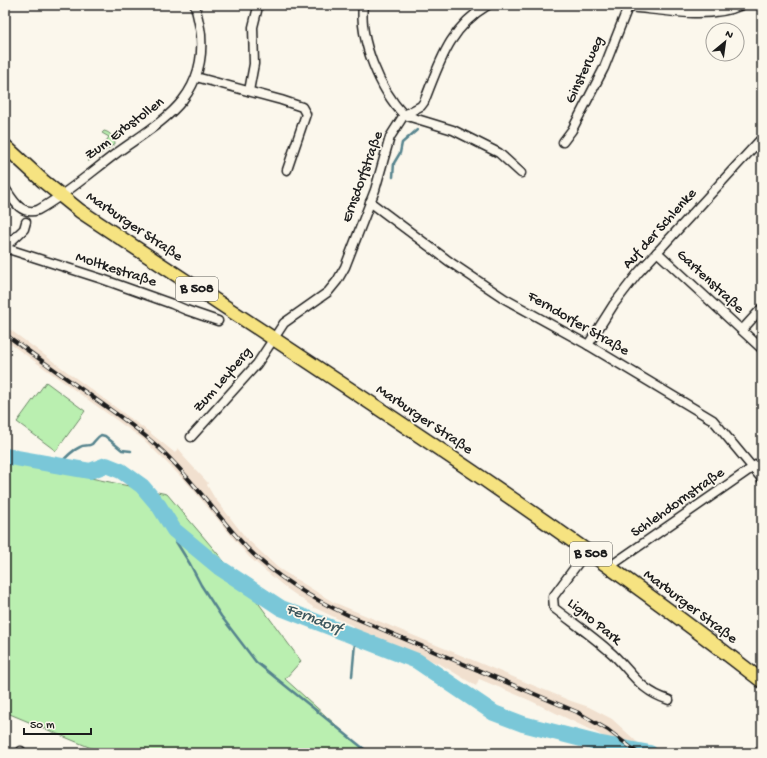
<svg xmlns="http://www.w3.org/2000/svg" width="767" height="758" font-family="'Gochi Hand',sans-serif">
	<style>
		.built { fill: #f1e0cf }
		.green { fill: #baefb0; stroke: #6b8666 }
		.lines { fill: none; stroke-linecap: round; stroke-linejoin: round }
		.stream { stroke: #54838d; stroke-width: 2.5 }
		.river { stroke: #7ac7d8; stroke-width: 16 }
		.street-casing { stroke: #1c1c1c; stroke-width: 11 }
		.primary-casing { stroke: #1c1c1c; stroke-width: 16 }
		.street { stroke: #fbf7ec; stroke-width: 8 }
		.primary { stroke: #f6e381; stroke-width: 13 }
		.rail-casing { stroke: #1c1c1c; stroke-width: 4 }
		.rail { stroke: #fbf7ec; stroke-width: 2.5; stroke-dasharray: 8; stroke-linecap: butt }
		.labels { text-anchor: middle; dominant-baseline: central; stroke-width: 3.5; stroke-linejoin: round; paint-order: stroke }
		.shield { fill: #fbf7ec; stroke: #5f5e5a; stroke-width: 1 }
		.shield-label { font-size: 14px; font-weight: bold; fill: #1c1c1c }
		.street-label { font-size: 15px; fill: #1c1c1c; stroke: #fbf7ec }
		.water-label { font-size: 16px; font-style: italic; fill: #3d585e; stroke: #fbf7ec }
	</style>
	<rect width="100%" height="100%" fill="#fbf7ec"/>
	<filter id="ink" filterUnits="userSpaceOnUse"><feTurbulence type="fractalNoise" baseFrequency=".025" numOctaves="2"/><feDisplacementMap in="SourceGraphic" scale="8" xChannelSelector="R" yChannelSelector="G"/><feConvolveMatrix kernelMatrix="1 2 1 2 8 2 1 2 1" color-interpolation-filters="sRGB"/></filter>
	<g filter="url(#ink)">
		<!-- built -->
		<path class="built" d="M 5,326 L 149,432 L 175,453 L 178,448 L 184,455 L 183,456 L 208,483 L 207,485 L 214,497 L 246,538 L 278,568 L 333,602 L 571,701 L 589,707 L 612,719 L 649,753 L 625,753 L 622,748 L 597,733 L 529,700 L 479,679 L 476,686 L 442,665 L 352,629 L 353,626 L 313,607 L 286,588 L 249,557 L 190,486 L 144,440 L 5,340 Z"/>
		<!-- green -->
		<g class="green">
			<path d="M 104,131 C 110,132 115,138 115,144 L 87,162 L 97,154 L 109,137 L 102,133 Z"/>
			<path d="M 46,382 L 85,411 L 56,451 L 17,422 Z"/>
			<path d="M 5,460 L 167,494 L 251,593 L 301,661 L 285,679 L 367,753 L 103,753 L 5,712 Z"/>
		</g>
		<g class="lines">
			<!-- stream -->
			<g class="stream">
				<path d="M 393,177 L 394,163 L 400,153 L 402,143 L 417,130"/>
				<path d="M 58,466 C 64,459 71,451 80,447 C 84,444 88,447 92,444 C 95,441 97,437 101,435 L 105,436 L 122,450 L 131,451"/>
				<path d="M 174,530 L 175,540 L 190,564 L 201,585 L 221,616 L 256,662 L 369,753"/>
				<path d="M 351,634 L 355,643 L 352,676"/>
			</g>
			<!-- river -->
			<path class="river" d="M 5,456 L 90,471 L 106,465 L 121,471 L 142,486 L 159,506 L 174,530 L 220,568 L 281,608 L 417,661 L 494,713 L 523,724 L 597,743 L 650,753"/>
			<defs>
				<g id="street">
					<path d="M 363,5 C 359,40 380,90 404,115"/>
					<path d="M 618,5 L 628,7 C 664,10 709,20 742,5"/>
					<path d="M 196,77 L 281,100 L 302,107 L 306,114 L 287,170"/>
					<path d="M 249,91 L 254,64 L 253,27 L 257,11"/>
					<path d="M 404,115 L 421,106 L 424,102 C 440,62 449,28 488,5"/>
					<path d="M 404,115 L 453,130 L 499,153 L 521,173"/>
					<path d="M 563,142 L 572,130 L 604,68 L 628,7"/>
					<path d="M 5,188 C 13,200 21,216 38,210 C 65,195 89,174 114,155 C 159,122 206,101 201,35 C 200,25 197,15 195,5"/>
					<path d="M 370,202 L 450,262 L 505,299 L 588,345 L 713,420 L 762,479"/>
					<path d="M 5,247 L 24,229 L 26,222"/>
					<path d="M 5,248 L 102,279 L 172,304 L 186,310 L 218,321"/>
					<path d="M 657,252 L 762,349"/>
					<path d="M 742,330 L 762,308"/>
					<path d="M 588,345 L 614,304 L 638,273 L 762,138"/>
					<path d="M 191,437 L 257,364 L 284,323 L 328,292 L 337,281 L 345,267 L 375,190 L 390,137 L 404,115"/>
					<path d="M 587,551 L 553,597 L 554,608 C 572,622 591,635 608,650 C 631,669 637,690 669,700"/>
					<path d="M 609,567 L 762,461"/>
					<path d="M 20,753 L 21,751"/>
				</g>
				<path id="primary" d="M 5,146 L 43,181 L 80,211 C 310,364 544,511 762,681"/>
			</defs>
			<!-- street casing -->
			<use href="#street" class="street-casing"/>
			<!-- primary casing -->
			<use href="#primary" class="primary-casing"/>
			<!-- street -->
			<use href="#street" class="street"/>
			<!-- primary -->
			<use href="#primary" class="primary"/>
			<defs>
				<path id="rail" d="M 5,334 C 34,355 64,377 94,398 C 116,414 139,429 159,448 C 192,478 216,515 247,548 C 276,577 310,598 348,615 L 577,712 L 608,730 L 638,753"/>
			</defs>
			<!-- rail casing -->
			<use href="#rail" class="rail-casing"/>
			<!-- rail -->
			<use href="#rail" class="rail"/>
		</g>
	</g>
	<g class="labels">
		<!-- shield labels -->
		<g class="shield">
			<rect x="176" y="277" width="42" height="24" rx="3"/>
			<rect x="570" y="542" width="42" height="24" rx="3"/>
		</g>
		<g class="shield-label">
			<text x="197" y="289">B 508</text>
			<text x="591" y="554">B 508</text>
		</g>
		<!-- street labels -->
		<g class="street-label">
			<text transform="translate(585 70) rotate(-65)">Ginsterweg</text>
			<text transform="translate(125 129) rotate(-37)">Zum Erbstollen</text>
			<text transform="translate(363 177) rotate(-70)">Ernsdorfstraße</text>
			<text transform="translate(134 227) rotate(34)">Marburger Straße</text>
			<text transform="translate(660 229) rotate(-48)">Auf der Schlenke</text>
			<text transform="translate(116 270) rotate(18)">Moltkestraße</text>
			<text transform="translate(710 282) rotate(43)">Gartenstraße</text>
			<text transform="translate(578 324) rotate(30)">Ferndorfer Straße</text>
			<text transform="translate(223 380) rotate(-49)">Zum Leyberg</text>
			<text transform="translate(424 420) rotate(34)">Marburger Straße</text>
			<text transform="translate(678 503) rotate(-35)">Schlehdornstraße</text>
			<text transform="translate(690 607) rotate(37)">Marburger Straße</text>
			<text transform="translate(594 622) rotate(39)">Ligno Park</text>
		</g>
		<!-- water labels -->
		<g class="water-label">
			<text transform="translate(313 620) rotate(22)">Ferndorf</text>
		</g>
	</g>
	<!-- margin -->
	<rect width="767" height="758" fill="none" stroke="#fbf7ec" stroke-width="20"/>
	<rect x="10" y="10" width="747" height="738" fill="none" stroke="#1c1c1c" stroke-width="1.5" filter="url(#ink)"/>
	<!-- north arrow -->
	<g transform="translate(725 42) rotate(29)"><circle r="19" fill="#fbf7ec" stroke="#a29f99"/>
	<path d="M0-3L7 15L0 10L-7 15Z" fill="#1c1c1c"/>
	<text y="-6" font-size="11" font-weight="bold" text-anchor="middle" fill="#1c1c1c">N</text>
	</g>
	<!-- scale -->
	<path d="M24 728v6h67v-6" fill="none" stroke="#1c1c1c" stroke-width="2"/>
	<text x="30" y="728" font-size="12" fill="#1c1c1c" stroke="#fbf7ec" stroke-width="3" paint-order="stroke">50 m</text>
</svg>
